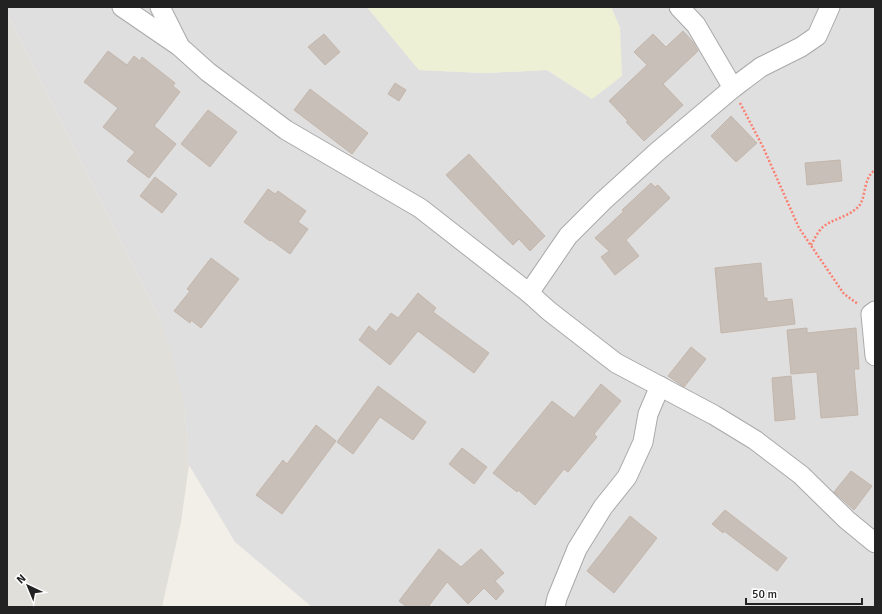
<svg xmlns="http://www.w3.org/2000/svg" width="882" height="614" font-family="Signika,sans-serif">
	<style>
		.residential { fill: #e0dfdf }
		.airport { fill: #e1dfda }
		.farmland { fill: #eef0d5 }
		.building { fill: #c7bfb8; stroke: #c4b6ab }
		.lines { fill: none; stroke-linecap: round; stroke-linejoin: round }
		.street-casing { stroke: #a9a9a9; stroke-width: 21 }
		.path { stroke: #fa8072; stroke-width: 2.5; stroke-dasharray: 2 2; stroke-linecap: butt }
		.street { stroke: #fff; stroke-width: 19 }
	</style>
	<rect width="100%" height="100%" fill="#f2efe9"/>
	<!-- residential -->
	<path class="residential" d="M 7,7 L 367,7 L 419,70 L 485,73 L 547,70 L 592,99 L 620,28 L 611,7 L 875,7 L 875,607 L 312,607 L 235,542 L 189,465 L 185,412 L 159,317 L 7,13 Z"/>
	<!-- airport -->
	<path class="airport" d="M 7,13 L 159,317 L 175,365 L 185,412 L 189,465 L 181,522 L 162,607 L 7,607 Z"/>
	<!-- farmland -->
	<path class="farmland" d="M 367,7 L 611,7 L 620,28 L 622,76 L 592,99 L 547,70 L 485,73 L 419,70 Z"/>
	<!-- building -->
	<g class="building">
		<path d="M 683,31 L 693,42 L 698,51 L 663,84 L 683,105 L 644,141 L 626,122 L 628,121 L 609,101 L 647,65 L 634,52 L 653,34 L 666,47 Z"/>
		<path d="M 324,34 L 340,52 L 325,65 L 308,47 Z"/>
		<path d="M 108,51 L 127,65 L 134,56 L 140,61 L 142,57 L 175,83 L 173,86 L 180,92 L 154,126 L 176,144 L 149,178 L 127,161 L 135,152 L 103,127 L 118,108 L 84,82 Z"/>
		<path d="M 395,83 L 406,90 L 399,101 L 388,94 Z"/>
		<path d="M 310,89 L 368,133 L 352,154 L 294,110 Z"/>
		<path d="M 208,110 L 237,132 L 210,167 L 181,144 Z"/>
		<path d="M 731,116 L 757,143 L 736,162 L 711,136 Z"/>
		<path d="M 469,154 L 545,236 L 530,251 L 519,239 L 513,245 L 446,175 Z"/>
		<path d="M 840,160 L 842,181 L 807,185 L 805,163 Z"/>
		<path d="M 155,177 L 177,194 L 162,213 L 140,196 Z"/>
		<path d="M 651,183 L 655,187 L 658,185 L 670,198 L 626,240 L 639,256 L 615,275 L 601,257 L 609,251 L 595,238 L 624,211 L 622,210 Z"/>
		<path d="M 268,189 L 275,194 L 278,191 L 306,211 L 298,222 L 308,229 L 290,254 L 271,240 L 270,241 L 244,222 Z"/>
		<path d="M 211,258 L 239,279 L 201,328 L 191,320 L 190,323 L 174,311 L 190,291 L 187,289 Z"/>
		<path d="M 761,263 L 764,298 L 767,298 L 767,302 L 792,299 L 795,324 L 721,333 L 715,268 Z"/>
		<path d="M 418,293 L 436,308 L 433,312 L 489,353 L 474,373 L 418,331 L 390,365 L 359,340 L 369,326 L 376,332 L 391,313 L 398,318 Z"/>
		<path d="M 807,328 L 807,333 L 856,328 L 859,369 L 854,369 L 858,415 L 821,418 L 817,372 L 791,374 L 787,330 Z"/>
		<path d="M 691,347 L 706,359 L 684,387 L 668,376 Z"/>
		<path d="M 791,376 L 795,419 L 775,421 L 772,378 Z"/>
		<path d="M 601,384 L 621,401 L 594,434 L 597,437 L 568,472 L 564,469 L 535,505 L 518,490 L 517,492 L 493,473 L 552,401 L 574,418 Z"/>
		<path d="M 378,386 L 426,422 L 413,440 L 380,417 L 353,454 L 337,442 Z"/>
		<path d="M 316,425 L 336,441 L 282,514 L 256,495 L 283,460 L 287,464 Z"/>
		<path d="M 462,448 L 487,467 L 474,484 L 449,464 Z"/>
		<path d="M 851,471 L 872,486 L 854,510 L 834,492 Z"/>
		<path d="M 725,510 L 787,558 L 777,571 L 724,531 L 723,533 L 712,524 Z"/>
		<path d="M 630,516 L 657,538 L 614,593 L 587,571 Z"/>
		<path d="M 439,549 L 461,567 L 481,549 L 504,573 L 495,581 L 504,591 L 496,600 L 484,588 L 468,604 L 447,582 L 428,607 L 407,607 L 399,601 Z"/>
	</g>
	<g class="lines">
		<defs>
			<g id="street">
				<path d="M 122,7 L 179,46 L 208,72 L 286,130 L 420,208 L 529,293 L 549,311 L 616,363 L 714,415 L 755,440 L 801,475 L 847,520 L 875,543"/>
				<path d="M 160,7 L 179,45"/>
				<path d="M 679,7 L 696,25 L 733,88"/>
				<path d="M 529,293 L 568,236 L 603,201 L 657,152 L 733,88 L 761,67 L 801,47 L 817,36 L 830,7"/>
				<path d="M 875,311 L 871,314 L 875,356"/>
				<path d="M 555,607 L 557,598 L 577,549 L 603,507 L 627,477 L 643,442 L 648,414 L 660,386"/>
			</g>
		</defs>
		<!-- street casing -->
		<use href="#street" class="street-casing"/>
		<!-- path -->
		<g class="path">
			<path d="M 740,103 L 763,147 L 799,228 L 844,294 L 858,304"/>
			<path d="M 811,245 C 814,240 818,231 823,227 C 834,218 849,217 859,206 C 866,198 863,178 875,170"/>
		</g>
		<!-- street -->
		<use href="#street" class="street"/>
	</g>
	<!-- border -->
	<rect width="882" height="614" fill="none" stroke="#222222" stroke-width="16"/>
	<!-- north arrow -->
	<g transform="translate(28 586) rotate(316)" stroke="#ffffff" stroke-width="3" paint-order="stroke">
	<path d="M0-3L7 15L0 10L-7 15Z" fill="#222222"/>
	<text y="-6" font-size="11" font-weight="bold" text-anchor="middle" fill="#222222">N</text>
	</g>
	<!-- scale -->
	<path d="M746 598v6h116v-6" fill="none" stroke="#222222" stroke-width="2"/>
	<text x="752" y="598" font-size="12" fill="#222222" stroke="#ffffff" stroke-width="3" paint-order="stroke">50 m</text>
</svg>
